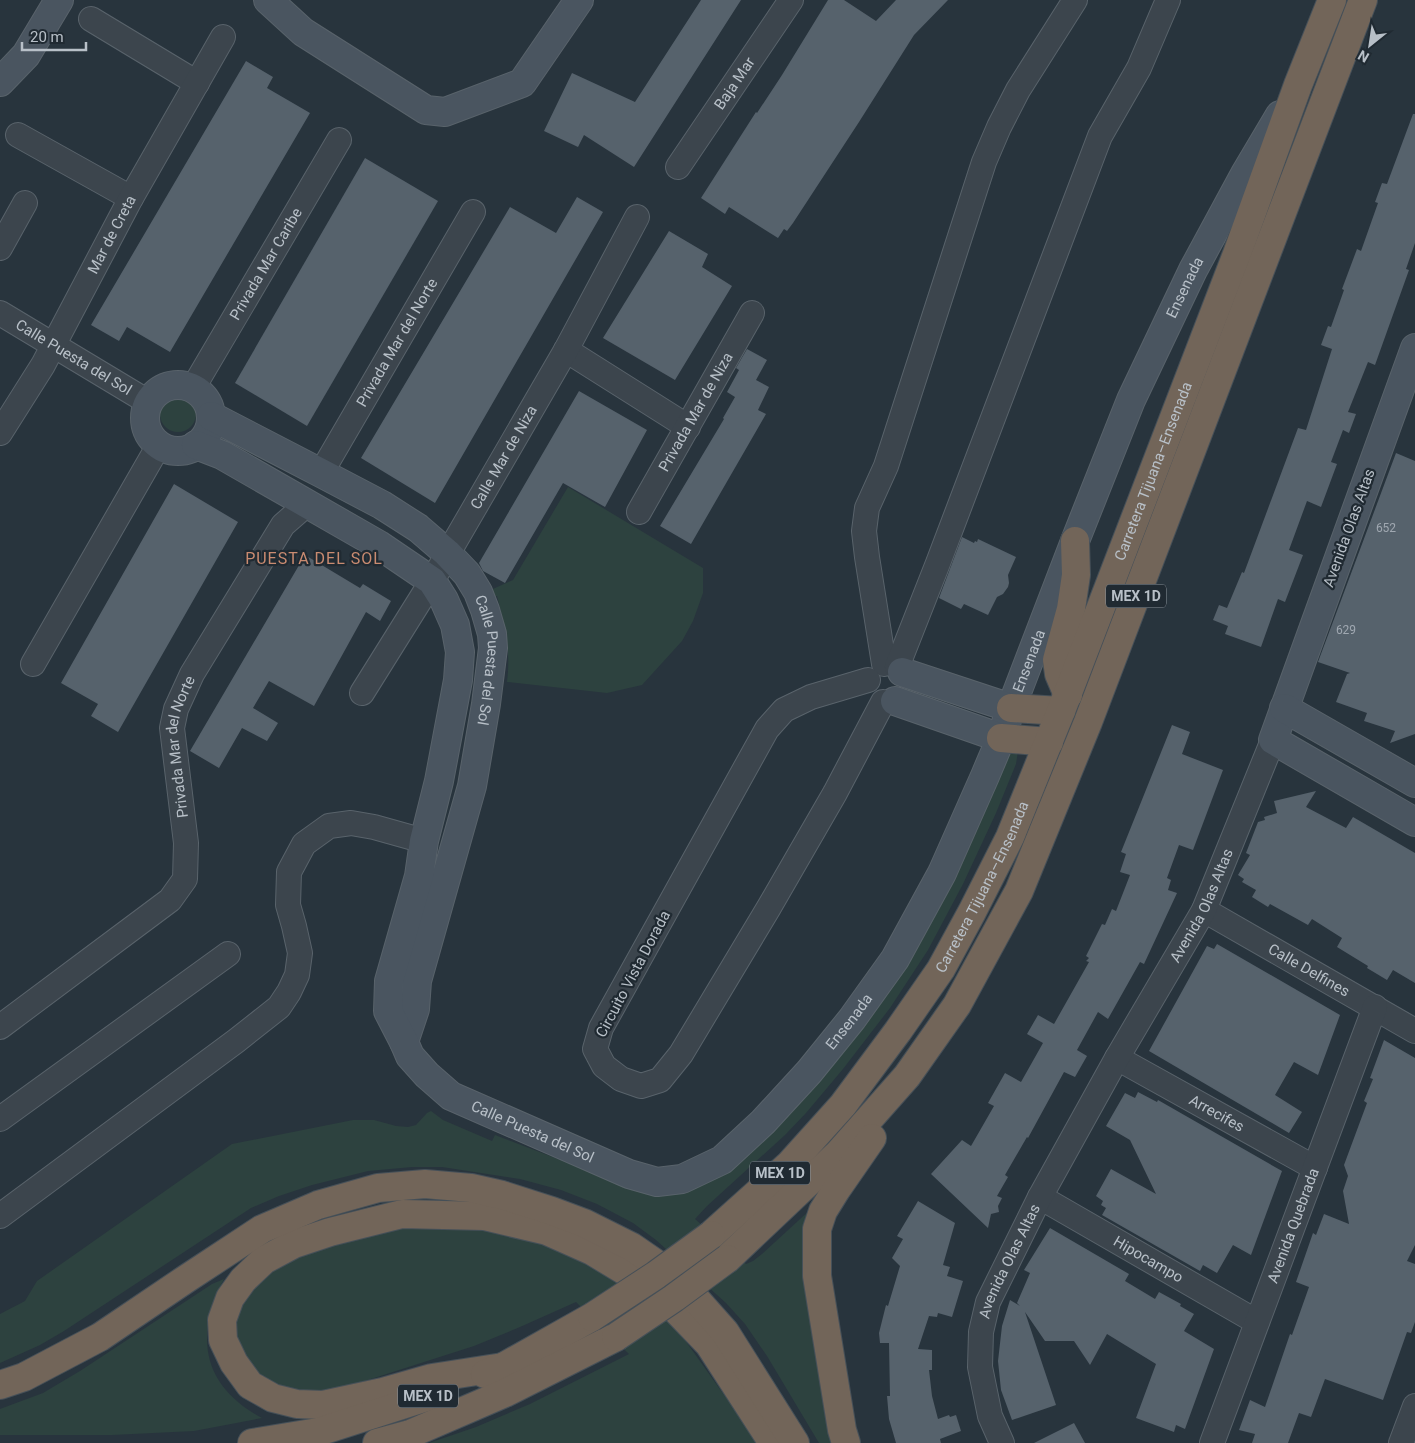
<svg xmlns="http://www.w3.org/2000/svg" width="1415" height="1443" font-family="Roboto,sans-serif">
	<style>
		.green { fill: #2d423f }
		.building { fill: #56626c }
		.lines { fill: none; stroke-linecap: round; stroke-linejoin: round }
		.street-casing { stroke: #59636b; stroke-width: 26 }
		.secondary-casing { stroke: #59636b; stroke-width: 30 }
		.highway-casing { stroke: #465058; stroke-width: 30 }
		.street { stroke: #3c454d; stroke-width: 24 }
		.secondary { stroke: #4a5560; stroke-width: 28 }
		.highway { stroke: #726559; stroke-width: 28 }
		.highway-bridge-casing { stroke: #465058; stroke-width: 30; stroke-linecap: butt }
		.highway-bridge { stroke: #726559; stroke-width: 28 }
		.labels { text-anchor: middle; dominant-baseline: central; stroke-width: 4.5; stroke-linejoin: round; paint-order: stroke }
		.number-label { font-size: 12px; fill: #a0a8b1 }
		.shield { fill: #202a32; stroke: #8a939b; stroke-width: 1 }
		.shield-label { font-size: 14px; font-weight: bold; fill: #b8c0c8 }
		.street-label { font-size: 15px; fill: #b8c0c8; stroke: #202a32 }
		.neighbourhood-label { font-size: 16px; letter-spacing: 1px; fill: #c98b71; stroke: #202a32 }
	</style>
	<rect width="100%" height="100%" fill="#28343d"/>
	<!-- green -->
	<g class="green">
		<circle cx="178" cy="414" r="18"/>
		<path d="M 568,487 L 703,568 L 703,593 L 693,621 L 682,641 L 642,685 L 607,693 L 507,682 C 511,649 505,628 497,596 L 483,599 L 484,593 L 513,580 Z"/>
		<path d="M 999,751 L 1018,751 L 1016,764 L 996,813 L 963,884 L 928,950 L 890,1008 L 843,1069 L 806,1113 L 785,1135 L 707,1206 L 695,1219 L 746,1264 L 753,1261 L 762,1254 L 811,1209 L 837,1443 L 819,1443 L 767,1356 L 745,1324 L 726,1303 L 656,1240 L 633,1223 L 597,1204 L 561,1190 L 520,1179 L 442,1167 L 412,1167 L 368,1171 L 312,1185 L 279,1196 L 251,1208 L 64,1331 L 40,1345 L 0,1363 L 0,1314 L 25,1301 L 37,1281 L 232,1144 L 353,1120 L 374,1120 L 396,1126 L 408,1127 L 416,1125 L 427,1113 L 431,1111 L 443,1120 L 492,1141 L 495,1135 L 650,1194 L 664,1195 L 687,1188 L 822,1069 Z"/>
		<path d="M 376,1227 L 488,1229 L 547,1245 L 575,1255 L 625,1284 L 672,1322 L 732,1406 L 756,1443 L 429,1443 L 476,1427 L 530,1404 L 629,1354 L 576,1302 L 520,1327 L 474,1346 L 346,1387 L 312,1395 L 274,1390 L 239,1357 L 233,1318 L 257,1273 Z"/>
		<path d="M 224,1279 C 194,1336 202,1386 262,1418 L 194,1431 L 112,1435 L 0,1435 L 0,1409 L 43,1393 L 80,1371 L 212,1284 Z"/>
	</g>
	<!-- building -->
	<g class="building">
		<path d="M 701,0 L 741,0 L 634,167 L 584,135 L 578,147 L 544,131 L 572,73 L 635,102 Z"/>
		<path d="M 828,0 L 844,0 L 876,21 L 896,0 L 948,0 L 914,35 L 859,122 L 793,223 L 787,231 L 784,229 L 778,238 L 729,207 L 725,214 L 701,198 L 756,112 L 757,113 L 782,75 Z"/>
		<path d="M 246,61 L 273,77 L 267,88 L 310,113 L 170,352 L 127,327 L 119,341 L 91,325 Z"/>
		<path d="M 1413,114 L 1415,114 L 1415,243 L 1406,269 L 1409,270 L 1375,365 L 1368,362 L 1348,412 L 1356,414 L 1349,433 L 1343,430 L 1331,462 L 1337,464 L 1321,507 L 1307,501 L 1289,550 L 1303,555 L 1285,602 L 1278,599 L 1261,647 L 1225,634 L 1228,626 L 1213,620 L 1219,605 L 1227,608 L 1242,572 L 1244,573 L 1298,428 L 1306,430 L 1332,349 L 1321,345 L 1328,326 L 1331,327 L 1344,290 L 1342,289 L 1357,249 L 1361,251 L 1378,203 L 1375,202 L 1382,183 L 1387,184 Z"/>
		<path d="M 365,158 L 438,201 L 307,426 L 235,383 Z"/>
		<path d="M 577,197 L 603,212 L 435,503 L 361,458 L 510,207 L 556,233 Z"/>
		<path d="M 669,231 L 708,254 L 702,267 L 732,286 L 675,380 L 603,338 Z"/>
		<path d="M 747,349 L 767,360 L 756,380 L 769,387 L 758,410 L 766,414 L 691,544 L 660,526 L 724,419 L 723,418 L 735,397 L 727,392 L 739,370 L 736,368 Z"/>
		<path d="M 579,391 L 647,430 L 605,507 L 563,483 L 505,583 L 483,571 L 479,563 Z"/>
		<path d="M 1396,453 L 1415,461 L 1415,734 L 1390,743 L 1395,731 L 1364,721 L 1367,713 L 1336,702 L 1347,674 L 1350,673 L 1318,662 Z"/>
		<path d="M 174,484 L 238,522 L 118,732 L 91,716 L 98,704 L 61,683 Z"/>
		<path d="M 962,537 L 974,543 L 975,541 L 977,542 L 978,539 L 1016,557 L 1008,575 L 1009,583 L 1008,587 L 1003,594 L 997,597 L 988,615 L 964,604 L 961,609 L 939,598 Z"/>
		<path d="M 305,555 L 360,588 L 363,584 L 391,601 L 380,621 L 366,612 L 314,706 L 269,681 L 253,708 L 278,723 L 267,741 L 242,728 L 219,768 L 190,751 Z"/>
		<path d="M 1172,725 L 1190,732 L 1182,754 L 1223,770 L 1193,850 L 1179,845 L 1167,878 L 1171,880 L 1168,890 L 1177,893 L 1144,964 L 1140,962 L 1108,1019 L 1098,1012 L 1077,1050 L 1087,1056 L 1075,1077 L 1064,1072 L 1028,1138 L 1027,1137 L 1005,1175 L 1008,1177 L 997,1196 L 1002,1198 L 998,1206 L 999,1212 L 991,1214 L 988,1228 L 931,1174 L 962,1140 L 971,1146 L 994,1106 L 988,1103 L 1005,1073 L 1021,1082 L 1043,1043 L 1027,1034 L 1038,1015 L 1054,1024 L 1089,962 L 1086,961 L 1089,958 L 1086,956 L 1102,924 L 1105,925 L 1112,909 L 1116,911 L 1130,875 L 1120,872 L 1126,854 L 1121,852 Z"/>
		<path d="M 1316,791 L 1306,807 L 1346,828 L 1353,817 L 1415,853 L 1415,983 L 1393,970 L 1387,980 L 1367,968 L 1368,966 L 1337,947 L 1342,938 L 1312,919 L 1308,925 L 1270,904 L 1268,907 L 1252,897 L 1256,890 L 1242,882 L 1244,879 L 1238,875 L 1250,855 L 1246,853 L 1258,822 L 1265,820 L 1264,817 L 1277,813 L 1274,801 Z"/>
		<path d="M 1217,944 L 1340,1015 L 1318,1075 L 1294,1062 L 1275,1095 L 1302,1112 L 1289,1133 L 1149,1051 L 1207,946 L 1214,949 Z"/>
		<path d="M 1384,1040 L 1415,1058 L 1415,1245 L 1407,1261 L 1415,1264 L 1415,1322 L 1411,1333 L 1407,1332 L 1383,1400 L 1325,1379 L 1311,1417 L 1299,1413 L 1288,1443 L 1252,1443 L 1255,1434 L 1239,1430 L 1250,1400 L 1265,1407 L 1290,1334 L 1292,1335 L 1309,1287 L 1296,1282 L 1313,1233 L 1316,1235 L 1324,1214 L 1349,1224 L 1343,1191 L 1348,1176 L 1344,1165 L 1367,1103 L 1364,1101 L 1373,1079 L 1370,1078 Z"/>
		<path d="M 1138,1092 L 1157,1102 L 1158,1100 L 1282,1171 L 1251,1255 L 1233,1245 L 1217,1273 L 1203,1265 L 1200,1271 L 1102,1215 L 1106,1208 L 1101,1205 L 1103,1201 L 1096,1196 L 1111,1169 L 1156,1194 L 1130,1140 L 1106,1126 L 1125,1093 L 1135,1098 Z"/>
		<path d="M 918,1201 L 955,1223 L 943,1265 L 950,1267 L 947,1276 L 963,1281 L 952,1317 L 938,1313 L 937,1317 L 929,1316 L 918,1349 L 932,1350 L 932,1370 L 929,1370 L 932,1396 L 938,1419 L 949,1415 L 950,1417 L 956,1415 L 961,1431 L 940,1439 L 941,1443 L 896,1443 L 889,1419 L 887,1396 L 890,1396 L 889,1343 L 880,1343 L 879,1333 L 886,1305 L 888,1306 L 900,1266 L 892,1258 L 903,1239 L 897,1236 Z"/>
		<path d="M 1050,1228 L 1129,1274 L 1125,1281 L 1155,1299 L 1159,1292 L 1181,1304 L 1180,1306 L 1194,1314 L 1184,1331 L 1214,1349 L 1185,1429 L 1176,1425 L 1174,1432 L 1136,1418 L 1156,1364 L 1107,1334 L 1090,1365 L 1074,1341 L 1045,1341 L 1025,1312 L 1056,1405 L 1012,1420 L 1001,1390 L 998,1361 L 1002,1326 L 1010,1300 L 1020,1306 L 1017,1303 L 1030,1273 L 1024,1270 Z"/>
		<path d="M 1074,1423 L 1085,1443 L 1034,1443 Z"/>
	</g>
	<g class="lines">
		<defs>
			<g id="street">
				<path d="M 91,19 L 197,83"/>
				<path d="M 18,135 L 131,198"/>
				<path id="s1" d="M 678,167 L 791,0"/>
				<path d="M 0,248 L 25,203"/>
				<path id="s2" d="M 0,313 L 148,402"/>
				<path d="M 566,350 L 688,427"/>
				<path id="s3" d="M 193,388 L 339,140"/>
				<path id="s4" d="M 0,433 L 43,365 L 131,198 L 223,37"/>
				<path id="s5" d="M 321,473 L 473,212"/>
				<path id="s6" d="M 639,512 L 752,313"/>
				<path d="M 33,664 L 159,445"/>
				<path d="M 884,664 L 867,557 L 864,531 L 867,508 L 886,466 L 984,162 L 999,127 L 1018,90 L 1075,0"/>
				<path d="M 897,667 L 938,563 L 1100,136 L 1139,68 L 1168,0"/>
				<path d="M 868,680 L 811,697 L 784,710 L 767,729 L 601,1028 L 595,1049 L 604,1066 L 621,1079 L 641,1086 L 660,1080 L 681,1054 L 768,909 L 835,793 L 883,702"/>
				<path id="s7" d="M 362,693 L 432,581 L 566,350 L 637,217"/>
				<path id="s8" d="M 1204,910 L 1415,1031"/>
				<path id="s9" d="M 0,1027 L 170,900 L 185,879 L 186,843 L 172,728 L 176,709 L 192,674 L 283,525 L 307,504"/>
				<path id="s10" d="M 1117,1058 L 1315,1168"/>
				<path d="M 0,1119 L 228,954"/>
				<path id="s11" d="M 1040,1197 L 1257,1322"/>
				<path d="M 0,1216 L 236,1041 L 279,1007 L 289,992 L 297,975 L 300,953 L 294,926 L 288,905 L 289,872 L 304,844 L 329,826 L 351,823 L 374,827 L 424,841"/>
				<path id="s12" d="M 1002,1443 L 990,1416 L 980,1367 L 981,1332 L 988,1302 L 1040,1197 L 1117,1058 L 1204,910 L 1273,740"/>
				<path id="s13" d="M 1212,1443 L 1375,1007"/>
				<path d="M 1401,1443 L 1415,1406"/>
			</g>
			<g id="secondary">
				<path d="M 268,0 L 303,32 L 426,110 L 445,112 L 522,83 L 579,0"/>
				<path d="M 0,82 L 26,55 L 59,0"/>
				<path d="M 1415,348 L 1273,740 L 1415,822"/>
				<circle cx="178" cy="418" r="33"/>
				<path id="s14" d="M 211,416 L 321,473 L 382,505 L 418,528 L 447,553 L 467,574 L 478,592 L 485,610 L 492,634 L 493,648 L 486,704 L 472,786 L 417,981 L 415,1009 L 404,1042"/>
				<path id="s15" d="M 196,445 L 222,455 L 379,545 L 432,581 L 444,600 L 455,625 L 460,652 L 458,680 L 439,781 L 424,841 L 419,876 L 389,981 L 388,1011 L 404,1042 L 410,1056 L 427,1075 L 451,1096 L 629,1174 L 657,1182 L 682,1179 L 722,1160 L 763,1122 L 809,1072 L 852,1019 L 895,959 L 942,873 L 985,776 L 1001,738 L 1011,708 L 1075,541 L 1131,400 L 1193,270 L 1245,174 L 1280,115"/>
				<path d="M 902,672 L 1011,708"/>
				<path d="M 895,701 L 1001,738"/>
				<path d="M 1284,708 L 1415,783"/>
			</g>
			<g id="highway">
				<path d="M 1068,695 L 1059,674 L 1057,660 L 1071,609 L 1076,575 L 1075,541"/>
				<path d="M 1011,708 L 1061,711"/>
				<path d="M 1001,738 L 1049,742"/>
				<path id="s16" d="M 711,1235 L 789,1165 L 843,1105 L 898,1031 L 941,969 L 972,912 L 1010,837 L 1061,711 L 1237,254 L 1298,85 L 1332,0"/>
				<path d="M 727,1259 L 838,1154 L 907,1076 L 957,1005 L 1019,891 L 1088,722 L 1363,0"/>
				<path d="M 503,1367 L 432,1378 L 383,1392 L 323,1405 L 297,1404 L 273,1398 L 250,1385 L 234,1363 L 223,1340 L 222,1320 L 230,1298 L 243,1280 L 264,1260 L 294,1244 L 330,1232 L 402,1214 L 484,1216 L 547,1231 L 592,1251 L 658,1291 L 709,1344 L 773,1443"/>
				<path d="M 485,1374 L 503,1367 L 592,1317"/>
				<path d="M 0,1385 L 24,1377 L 100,1337 L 186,1279 L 262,1229 L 318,1205 L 378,1188 L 425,1184 L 471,1188 L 502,1195 L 552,1211 L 584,1223 L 632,1247 L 677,1278 L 725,1332 L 795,1443"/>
				<path d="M 252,1443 L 318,1432 L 427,1397"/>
				<path d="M 377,1443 L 410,1434 L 505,1393 L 616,1337"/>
				<path d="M 846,1443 L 842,1430 L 817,1276 L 817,1229 L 823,1211 L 836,1190 L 872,1138"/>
			</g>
		</defs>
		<!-- street casing -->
		<use href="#street" class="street-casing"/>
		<!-- secondary casing -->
		<use href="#secondary" class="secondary-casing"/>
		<!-- highway casing -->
		<use href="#highway" class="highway-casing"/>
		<!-- street -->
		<use href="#street" class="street"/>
		<!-- secondary -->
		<use href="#secondary" class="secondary"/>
		<!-- highway -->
		<use href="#highway" class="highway"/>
		<defs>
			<g id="highway-bridge">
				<path d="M 592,1317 L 656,1275 L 711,1235"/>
				<path d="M 616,1337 L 674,1298 L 727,1259"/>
			</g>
		</defs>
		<!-- highway-bridge casing -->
		<use href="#highway-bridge" class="highway-bridge-casing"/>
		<!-- highway-bridge -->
		<use href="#highway-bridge" class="highway-bridge"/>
	</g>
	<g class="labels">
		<!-- number labels -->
		<g class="number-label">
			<text x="1386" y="528">652</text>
			<text x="1346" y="630">629</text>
		</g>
		<!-- shield labels -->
		<g class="shield">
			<rect x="1106" y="584.5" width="60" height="23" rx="4"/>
			<rect x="750" y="1161.5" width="60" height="23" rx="4"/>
			<rect x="398" y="1384.5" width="60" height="23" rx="4"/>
		</g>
		<g class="shield-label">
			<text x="1136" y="596">MEX 1D</text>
			<text x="780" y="1173">MEX 1D</text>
			<text x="428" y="1396">MEX 1D</text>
		</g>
		<!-- street labels -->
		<g class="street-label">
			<text stroke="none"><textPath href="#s1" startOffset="101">Baja Mar</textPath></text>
			<text stroke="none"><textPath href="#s4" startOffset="228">Mar de Creta</textPath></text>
			<text stroke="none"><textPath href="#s3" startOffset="144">Privada Mar Caribe</textPath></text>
			<text stroke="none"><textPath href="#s15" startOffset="2116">Ensenada</textPath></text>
			<text stroke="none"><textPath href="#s5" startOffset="151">Privada Mar del Norte</textPath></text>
			<text stroke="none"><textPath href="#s2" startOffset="86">Calle Puesta del Sol</textPath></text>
			<text stroke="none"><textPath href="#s6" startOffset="115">Privada Mar de Niza</textPath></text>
			<text stroke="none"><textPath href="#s7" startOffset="275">Calle Mar de Niza</textPath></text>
			<text stroke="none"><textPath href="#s16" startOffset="895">Carretera Tijuana–Ensenada</textPath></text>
			<text transform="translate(1349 528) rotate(-70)">Avenida Olas Altas</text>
			<text stroke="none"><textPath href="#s14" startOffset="394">Calle Puesta del Sol</textPath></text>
			<text stroke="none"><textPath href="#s15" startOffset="1711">Ensenada</textPath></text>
			<text stroke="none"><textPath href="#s9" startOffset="372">Privada Mar del Norte</textPath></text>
			<text stroke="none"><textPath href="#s16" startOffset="445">Carretera Tijuana–Ensenada</textPath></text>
			<text stroke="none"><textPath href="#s12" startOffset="596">Avenida Olas Altas</textPath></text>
			<text stroke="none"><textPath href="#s8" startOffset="121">Calle Delfines</textPath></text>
			<text transform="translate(633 974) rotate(-62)">Circuito Vista Dorada</text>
			<text stroke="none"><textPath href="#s15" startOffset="1306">Ensenada</textPath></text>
			<text stroke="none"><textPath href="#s10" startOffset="114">Arrecifes</textPath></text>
			<text stroke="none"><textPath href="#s15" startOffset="914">Calle Puesta del Sol</textPath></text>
			<text stroke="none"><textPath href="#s13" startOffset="232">Avenida Quebrada</textPath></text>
			<text stroke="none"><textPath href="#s11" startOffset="125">Hipocampo</textPath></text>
			<text stroke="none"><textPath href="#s12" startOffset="191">Avenida Olas Altas</textPath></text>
		</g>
		<!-- neighbourhood labels -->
		<g class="neighbourhood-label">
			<text x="314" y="558">PUESTA DEL SOL</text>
		</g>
	</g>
	<!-- north arrow -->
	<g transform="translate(1370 45) rotate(210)" stroke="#202a32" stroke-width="4" paint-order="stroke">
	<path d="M0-4L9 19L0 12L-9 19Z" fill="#b8c0c8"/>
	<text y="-8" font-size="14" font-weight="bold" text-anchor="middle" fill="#b8c0c8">N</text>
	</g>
	<!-- scale -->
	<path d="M22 42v8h64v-8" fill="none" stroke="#b8c0c8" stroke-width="2.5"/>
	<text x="30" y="42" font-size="15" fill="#b8c0c8" stroke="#202a32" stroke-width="4" paint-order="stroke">20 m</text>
</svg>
